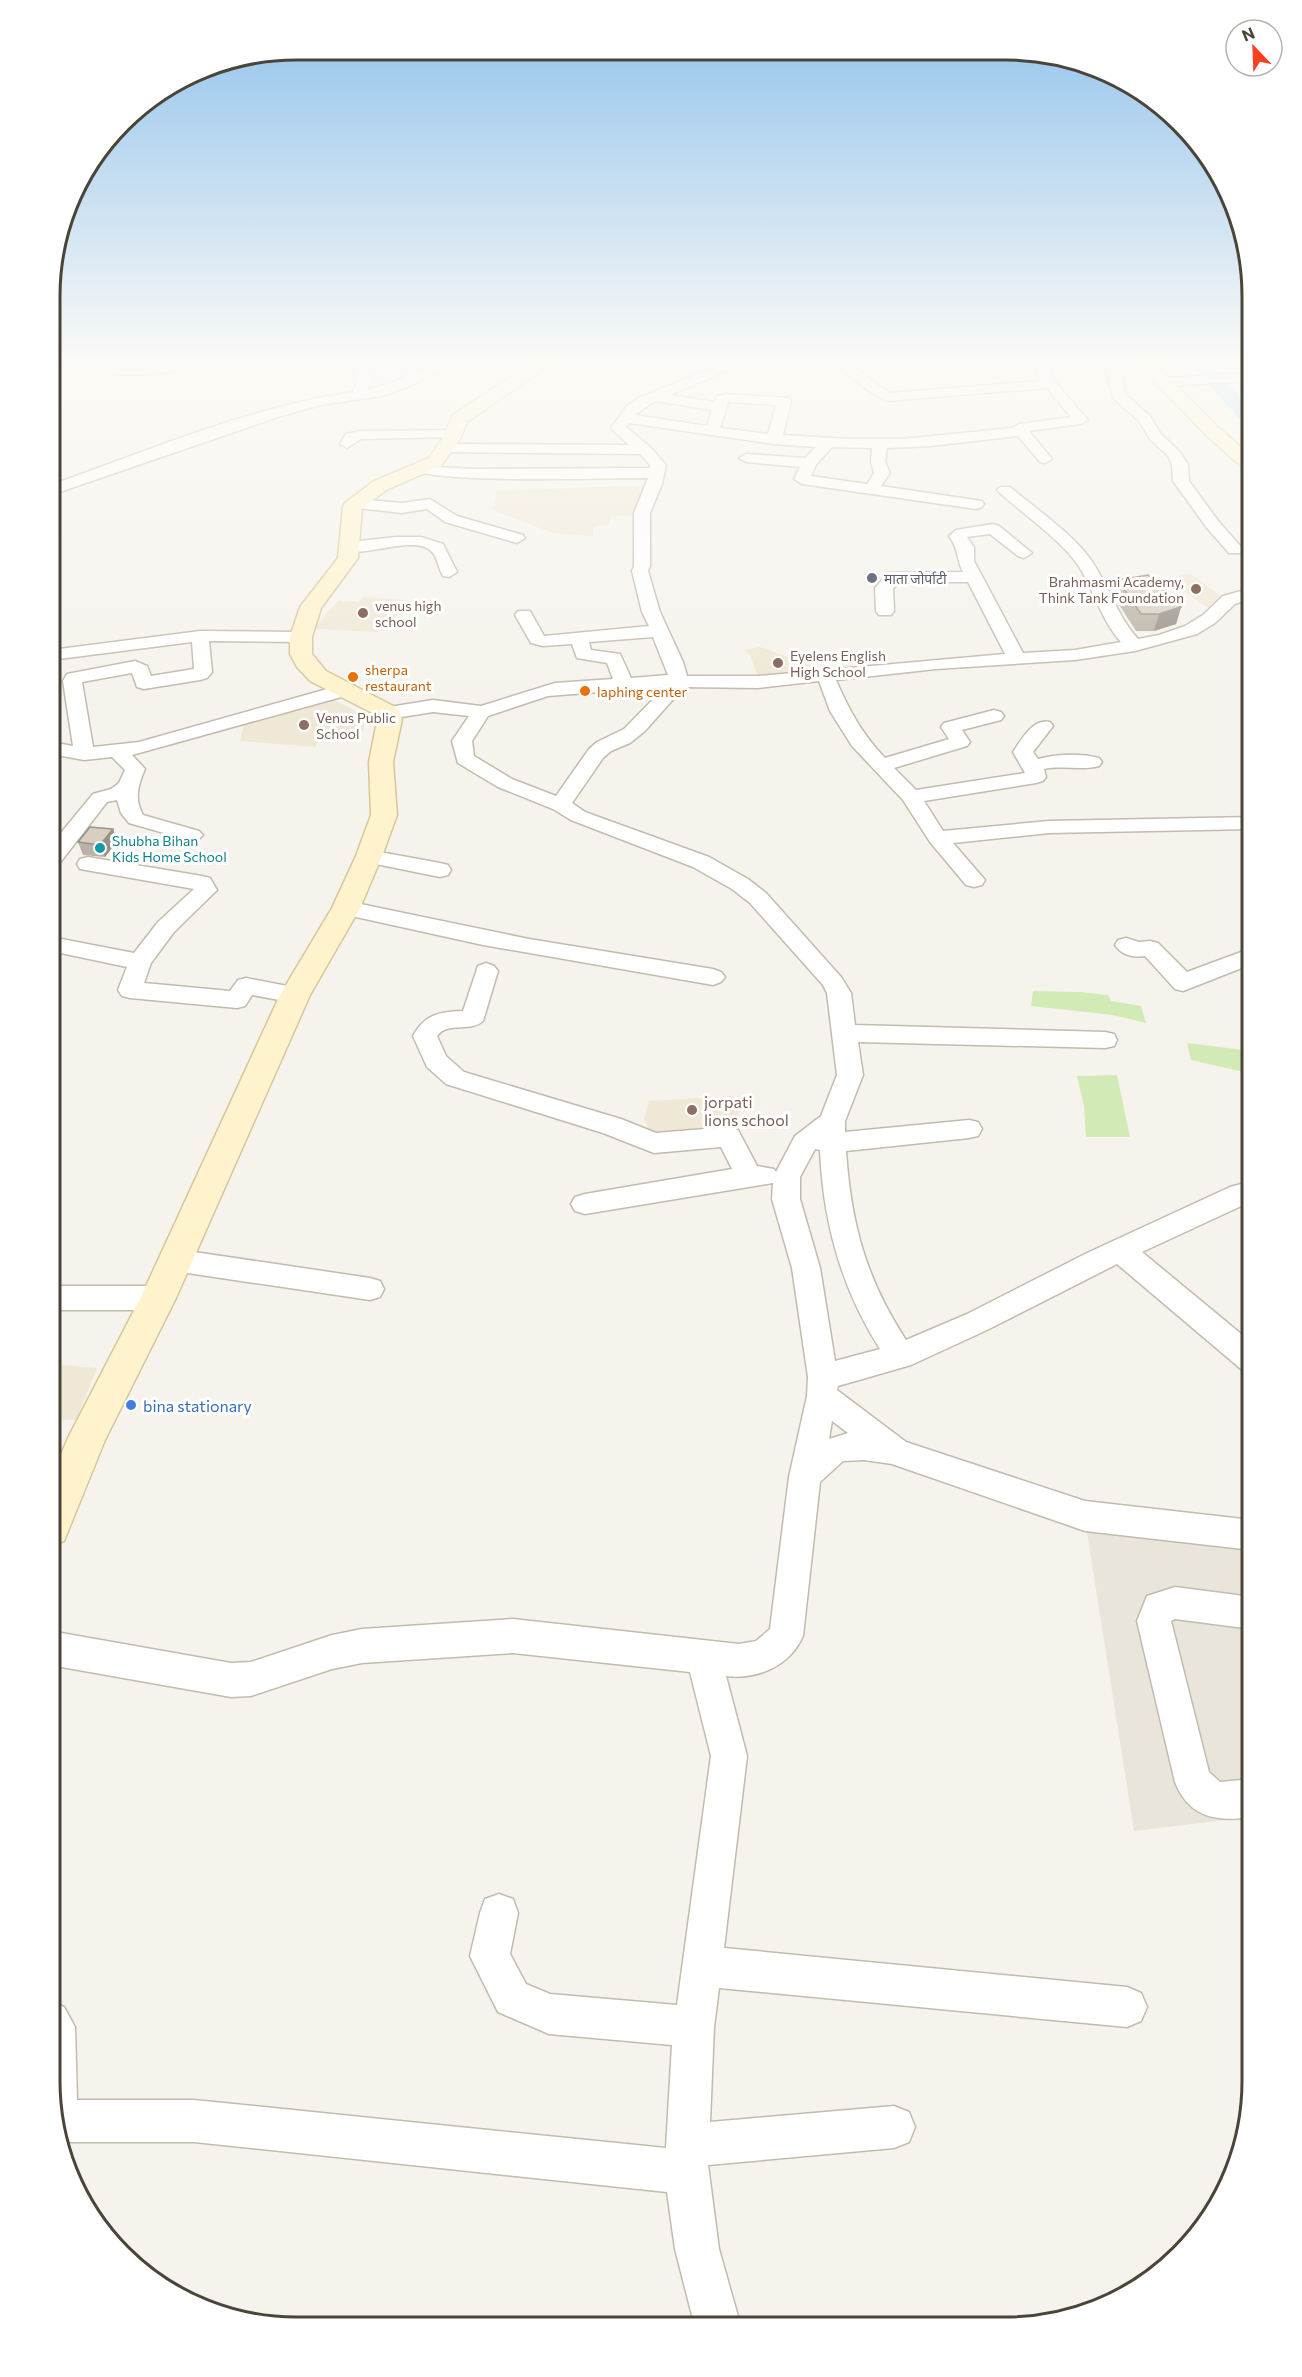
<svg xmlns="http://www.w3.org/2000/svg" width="1302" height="2377" font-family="Commissioner,'Noto Sans Devanagari',sans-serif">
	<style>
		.residential { fill: #eae5da }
		.education { fill: #efe8d6 }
		.medical { fill: #f6e3e0 }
		.green { fill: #d2eab5 }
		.water { fill: #a9d4f2 }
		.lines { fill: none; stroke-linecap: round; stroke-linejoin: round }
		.street-casing { stroke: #c2bbae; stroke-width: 3 }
		.secondary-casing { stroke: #d6c79b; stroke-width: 3 }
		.street { fill: #fff; fill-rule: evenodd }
		.secondary { fill: #fff3cd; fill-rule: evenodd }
		.wall { fill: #bab2a6 }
		.shaded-wall { fill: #979187 }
		.building { fill: #d8cfc1; stroke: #979187; stroke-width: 1.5 }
		.worship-dot { fill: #6b7280; stroke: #fff; stroke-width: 2 }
		.education-dot { fill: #8d6e63; stroke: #fff; stroke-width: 2 }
		.food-dot { fill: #e8710a; stroke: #fff; stroke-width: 2 }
		.culture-dot { fill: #0f9aa8; stroke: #fff; stroke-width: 2 }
		.shop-dot { fill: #3f7fe0; stroke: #fff; stroke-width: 2 }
		.labels { text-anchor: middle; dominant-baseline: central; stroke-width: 6; stroke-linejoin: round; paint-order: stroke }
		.far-worship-label { font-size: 14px; fill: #5b616d; stroke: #fff; text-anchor: start }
		.far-education-label { font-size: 14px; fill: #785e54; stroke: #fff; text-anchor: start }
		.far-food-label { font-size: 14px; fill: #c56008; stroke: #fff; text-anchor: start }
		.far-culture-label { font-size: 14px; fill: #0d838f; stroke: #fff; text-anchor: start }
		.education-label { font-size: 16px; fill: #785e54; stroke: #fff; text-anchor: start }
		.shop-label { font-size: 16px; fill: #366cbe; stroke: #fff; text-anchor: start }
		.rim { fill: none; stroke: #4b4439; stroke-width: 3 }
	</style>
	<rect width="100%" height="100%" fill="#f6f3ec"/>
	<!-- residential -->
	<path class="residential" d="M 1086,1526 L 1252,1547 L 1252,1817 L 1134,1831 Z"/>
	<!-- education -->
	<g class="education">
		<path d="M 628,486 L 643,486 L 638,516 L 611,515 L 609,525 L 593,527 L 593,536 L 552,533 L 493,510 L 496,491 Z"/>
		<path d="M 1190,573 L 1224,599 L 1208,608 L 1167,579 Z"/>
		<path d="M 364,597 L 404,600 L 393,623 L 377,632 L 314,629 L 338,601 L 358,602 Z"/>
		<path d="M 760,647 L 823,670 L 758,677 L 750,655 L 744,650 Z"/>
		<path d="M 329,697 L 366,717 L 363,731 L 327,729 L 315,747 L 240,741 L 245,721 Z"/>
		<path d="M 733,1096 L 742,1124 L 716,1137 L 652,1136 L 644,1119 L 649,1101 Z"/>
		<path d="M 50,1364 L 97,1368 L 76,1420 L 50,1419 Z"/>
	</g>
	<!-- medical -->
	<path class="medical" d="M 362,361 L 443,361 L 386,388 L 363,389 Z"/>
	<!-- green -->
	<g class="green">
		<path d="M 1033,991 L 1079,992 L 1108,995 L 1111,1001 L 1141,1006 L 1146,1023 L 1113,1015 L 1031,1006 Z"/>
		<path d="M 1187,1043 L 1252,1051 L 1244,1072 L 1191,1060 Z"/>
		<path d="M 1117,1075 L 1130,1137 L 1086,1137 L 1084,1106 L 1077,1076 Z"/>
	</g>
	<!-- water -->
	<path class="water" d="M 1187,361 L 1204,361 L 1252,407 L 1252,432 Z"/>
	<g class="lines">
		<defs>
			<g id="street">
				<path d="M 99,361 L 90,366 L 83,362 L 84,361 Z"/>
				<path d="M 183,361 L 213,361 L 207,365 C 187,369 119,383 104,369 L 111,365 L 151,367 Z"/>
				<path d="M 352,361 L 366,361 L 371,382 L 367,390 L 398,381 L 435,361 L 476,361 L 470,365 L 445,367 L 408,387 L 381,396 L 321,405 L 281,416 L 51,495 L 51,485 C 150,450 250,407 353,392 L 357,382 Z"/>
				<path d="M 730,361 L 749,361 L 670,395 L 714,402 L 717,396 L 726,394 L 789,398 L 791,401 L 783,435 L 848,439 L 903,439 L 1012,428 L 1019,424 L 1071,417 L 1047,388 L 887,401 L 866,389 L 831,361 L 845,361 L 889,393 L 1041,381 L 1032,361 L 1046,361 L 1055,382 L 1088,420 L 1081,424 L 1029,431 L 1052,459 L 1045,463 L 1040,462 L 1018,436 L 931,446 L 887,448 L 885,462 L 890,473 L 881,486 L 982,501 L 984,504 L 982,507 L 976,509 L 802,484 L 794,479 L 800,467 L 746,462 L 739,458 L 746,454 L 805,458 L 816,447 L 774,444 L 629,423 L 626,427 L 650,447 L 666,465 L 662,484 L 650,513 L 650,566 L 648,571 L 660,612 L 683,662 L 687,676 L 758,676 L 1005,654 L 968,582 L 899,582 L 893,589 L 894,611 L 891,615 L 879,615 L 876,611 L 875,588 L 888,573 L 963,572 C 956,558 959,549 949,536 L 956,530 L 993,524 L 999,526 L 1032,553 L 1024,558 L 1018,556 L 990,534 L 967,537 L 974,547 L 974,561 L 1023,653 L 1075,650 L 1121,642 C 1101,620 1094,590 1078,565 C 1062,541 1022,513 1000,493 L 997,490 L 1000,487 L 1010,487 C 1035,508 1076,536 1093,563 C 1109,587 1118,617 1138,639 L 1159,635 L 1185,626 L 1203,615 L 1223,596 L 1252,588 L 1252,598 L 1235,604 L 1215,623 L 1197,634 L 1135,651 L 1075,660 L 936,669 L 836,680 C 849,710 862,734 885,758 L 949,739 L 941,727 L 944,723 L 994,710 L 1001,712 L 1004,716 L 1001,720 L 962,730 L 970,742 L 967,746 L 894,768 L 916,790 L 1025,773 L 1013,752 C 1022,739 1033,718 1050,722 L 1053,726 L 1033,752 L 1038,759 C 1057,754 1080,753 1099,758 L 1102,762 L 1099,766 C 1081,771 1062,765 1044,769 L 1046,777 L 1043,781 L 1036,783 L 924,801 L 943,831 L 1049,821 L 1252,817 L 1252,829 L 1049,833 L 953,843 L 985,880 L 982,885 L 974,887 L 966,885 L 930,842 L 903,800 L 852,746 L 830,711 L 819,681 L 758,688 L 684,687 L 645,731 L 630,743 L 611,751 L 603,758 L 572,803 L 585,812 L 709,857 L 748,879 L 766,893 L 841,977 L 851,993 L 855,1025 L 1105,1032 L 1114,1034 L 1117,1040 L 1114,1046 L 1105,1048 L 858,1042 L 863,1075 L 845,1121 L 845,1132 L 969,1120 L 978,1122 L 982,1129 L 978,1136 L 969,1138 L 846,1151 C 851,1224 866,1279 906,1340 L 967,1314 L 1087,1253 L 1230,1187 L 1252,1181 L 1252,1201 L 1142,1252 L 1252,1343 L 1252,1372 L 1241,1369 L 1117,1264 L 987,1330 L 911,1365 L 838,1386 L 837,1390 L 906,1442 L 1085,1501 L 1252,1520 L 1252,1550 L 1085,1531 L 892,1464 L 864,1460 L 843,1461 L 820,1482 L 803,1636 C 790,1666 757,1680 726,1676 L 747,1756 L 724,1948 L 1127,1987 L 1141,1993 L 1147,2007 L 1141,2021 L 1127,2027 L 719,1988 L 714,2027 L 710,2122 L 894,2106 L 909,2112 L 915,2127 L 909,2142 L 894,2148 L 708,2165 L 719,2249 L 741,2327 L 695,2327 L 675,2249 L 667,2192 L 194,2142 L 60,2142 L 50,2081 L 50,2001 L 64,2007 L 75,2027 L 77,2100 L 194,2100 L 666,2148 L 672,2045 L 549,2034 L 498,2012 L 470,1956 L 480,1913 L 485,1899 L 499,1894 L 513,1899 L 518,1913 L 510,1954 L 526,1984 L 550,1994 L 677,2005 L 711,1756 L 690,1672 L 513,1653 L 362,1663 L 332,1669 L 251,1696 L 231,1697 L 50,1665 L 50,1631 L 231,1663 L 251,1662 L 332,1635 L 362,1629 L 513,1619 L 739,1644 L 756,1641 L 770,1629 L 789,1477 L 807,1396 L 808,1377 L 792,1268 L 772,1199 L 773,1183 L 585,1214 L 575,1211 L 571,1204 L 575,1197 L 585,1194 L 732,1169 L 721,1147 L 654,1153 L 603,1133 L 446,1084 L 427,1067 L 413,1036 C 425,1014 439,1012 463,1011 L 478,966 L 486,963 L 494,966 L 498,971 L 483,1021 C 470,1033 448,1021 437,1036 L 446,1056 L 464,1072 L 621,1119 L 656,1133 L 729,1127 L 738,1130 L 757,1166 L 774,1169 L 776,1172 L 795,1136 L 821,1116 L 837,1075 L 827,993 L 823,985 L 750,903 L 732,889 L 693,867 L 571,820 L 553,809 L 498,787 L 458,763 L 452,741 L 469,716 L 433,712 L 389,719 L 382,717 L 379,713 L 382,709 L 389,707 L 433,700 L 481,706 L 555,683 L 613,679 L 607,663 L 577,658 L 572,644 L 543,646 L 531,643 L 515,615 L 518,611 L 530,611 L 544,636 L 649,626 L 642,612 L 632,571 L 634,566 L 634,513 L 648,478 C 616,478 428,484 414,469 L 417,466 L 474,469 L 650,468 L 650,465 L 640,454 L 444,452 L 437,448 L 444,444 L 629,445 L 611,428 L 628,405 L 641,397 ZM 655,401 L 712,410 L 707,426 L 635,415 ZM 728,402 L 776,405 L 768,434 L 720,428 ZM 832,447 L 872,448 L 871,462 L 874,473 L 867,484 L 811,476 L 816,465 ZM 653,637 L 668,675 L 631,678 L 620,654 L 591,650 L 589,642 ZM 665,687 L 624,729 L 597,742 L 589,749 L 556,796 L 512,779 L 474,756 L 472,741 L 488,716 L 548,696 ZM 815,1149 L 820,1150 C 823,1222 841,1288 880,1349 L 835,1361 L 820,1268 L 800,1199 L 800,1177 ZM 832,1421 L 848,1433 L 829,1439 Z"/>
				<path d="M 1096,361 L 1109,361 L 1123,377 L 1125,394 L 1150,416 L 1161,434 L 1179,451 L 1188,464 L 1189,481 L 1219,522 L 1241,547 L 1243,550 L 1241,553 L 1229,553 L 1207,528 L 1173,481 L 1172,464 L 1168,456 L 1150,439 L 1139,421 L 1113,398 L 1109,378 Z"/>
				<path d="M 1252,373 L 1252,381 L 1164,386 L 1157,382 L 1164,378 Z"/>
				<path d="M 452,430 L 459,434 L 457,437 L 361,439 L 347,448 L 340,444 L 346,434 L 361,431 Z"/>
				<path d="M 355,499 L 402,503 L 430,499 L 457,516 L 523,535 L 525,538 L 517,543 L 445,522 L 427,509 L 402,513 L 349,507 L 347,504 Z"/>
				<path d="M 396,537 L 421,537 L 443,544 L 457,572 L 449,577 L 443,576 C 438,568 438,556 430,550 C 411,534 354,562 342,547 L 350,542 Z"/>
				<path d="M 200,631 L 301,632 L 307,633 L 310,637 L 307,641 L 301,642 L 209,641 L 212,672 L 207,678 L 200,680 L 144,689 L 137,687 L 132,673 L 82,682 L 93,747 L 139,742 L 345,684 L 352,686 L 354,690 L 352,694 L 132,755 L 145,769 C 138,785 134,799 143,815 L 199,831 L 203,835 L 199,839 L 192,841 L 129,823 L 121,813 L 117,800 L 107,802 L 59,864 L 51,865 L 51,845 L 93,794 L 111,789 L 119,783 L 125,770 L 112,757 L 84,760 L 51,754 L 51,742 L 73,746 L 63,681 L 67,674 L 135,661 L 147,666 L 151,676 L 194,669 L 192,642 L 51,660 L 51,650 Z"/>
				<path d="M 369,850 L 440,863 L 448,865 L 451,870 L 448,875 L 440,877 L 361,861 L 358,856 L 361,851 Z"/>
				<path d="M 88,857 L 202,876 L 210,878 L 217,890 L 174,932 L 151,963 L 144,983 L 230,991 L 238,980 L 246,978 L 303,989 L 307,995 L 303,1001 L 295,1003 L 252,995 L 245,1006 L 237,1008 L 130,998 L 122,996 L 118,990 L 127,967 L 51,951 L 51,937 L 134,953 L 158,922 L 194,889 L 80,869 L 77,864 L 80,859 Z"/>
				<path d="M 346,901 L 529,939 L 713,969 L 721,972 L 725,977 L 721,982 L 713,985 L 483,945 L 338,913 L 335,908 L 338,903 Z"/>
				<path d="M 1126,938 L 1139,942 L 1150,941 L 1158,943 L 1187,972 L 1252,948 L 1252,964 L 1183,991 L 1175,989 L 1145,956 C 1134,958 1121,955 1115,945 L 1118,940 Z"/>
				<path d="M 174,1249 L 370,1278 L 380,1281 L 384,1289 L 380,1297 L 370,1300 L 174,1271 L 164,1268 L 160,1260 L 164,1252 Z"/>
				<path d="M 50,1286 L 158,1286 L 168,1290 L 172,1298 L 168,1306 L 158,1310 L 50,1310 Z"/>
				<path d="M 1175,1587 L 1252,1597 L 1252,1629 L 1175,1619 L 1171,1621 L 1209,1772 L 1220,1782 L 1252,1779 L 1252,1817 C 1217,1822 1189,1818 1175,1782 L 1137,1621 L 1147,1596 Z"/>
			</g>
			<g id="secondary">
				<path d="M 535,361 L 555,361 L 467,422 L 460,439 L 441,466 L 388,489 L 362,508 L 358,558 L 321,608 L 312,637 L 312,654 L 326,671 L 397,708 L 402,719 L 393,762 L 397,815 L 382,856 L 360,908 L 310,995 L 176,1298 L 105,1440 L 64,1541 L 50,1546 L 50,1480 L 68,1438 L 141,1297 L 280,995 L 332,908 L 356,856 L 371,815 L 369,762 L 378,716 L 310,681 L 297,667 L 290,654 L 290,637 L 300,607 L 338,558 L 343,506 L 346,502 L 374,481 L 429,458 L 442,439 L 453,415 Z"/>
				<path d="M 1134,361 L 1152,361 L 1219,428 L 1252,457 L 1252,471 L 1245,470 L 1207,436 Z"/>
				<path d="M 1242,361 L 1252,361 L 1252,369 L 1246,367 Z"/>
			</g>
		</defs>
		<!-- street casing -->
		<use href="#street" class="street-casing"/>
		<!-- secondary casing -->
		<use href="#secondary" class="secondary-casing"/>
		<!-- street -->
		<use href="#street" class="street"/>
		<!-- secondary -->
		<use href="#secondary" class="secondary"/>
	</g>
	<!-- wall -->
	<g class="wall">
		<path d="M 1118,580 L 1181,607 L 1176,624 L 1154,631 L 1136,631 L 1114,597 Z"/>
		<path d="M 113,829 L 117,841 L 105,857 L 83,855 L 78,842 Z"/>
	</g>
	<!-- shaded-wall -->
	<g class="shaded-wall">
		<path d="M 1181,607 L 1176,624 L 1154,631 L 1159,614 Z"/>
		<path d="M 113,829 L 117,841 L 105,857 L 100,845 Z"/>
	</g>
	<!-- building -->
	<g class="building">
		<path d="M 1148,575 L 1181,607 L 1159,614 L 1141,614 L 1118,580 Z"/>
		<path d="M 90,827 L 113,829 L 100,845 L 78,842 Z"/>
	</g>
	<!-- sky -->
	<linearGradient id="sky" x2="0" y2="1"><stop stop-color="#8fc1ec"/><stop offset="0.52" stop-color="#fbfaf6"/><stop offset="1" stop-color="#fbfaf6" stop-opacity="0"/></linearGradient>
	<rect width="1302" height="694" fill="url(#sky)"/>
	<!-- markers -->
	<circle class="worship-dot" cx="872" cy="578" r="6"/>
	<g class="education-dot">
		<circle cx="1196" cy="589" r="6"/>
		<circle cx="363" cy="613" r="6"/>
		<circle cx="778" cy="663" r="6"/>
		<circle cx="304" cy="725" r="6"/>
		<circle cx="692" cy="1110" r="6"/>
	</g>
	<g class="food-dot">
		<circle cx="353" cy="677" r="6"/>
		<circle cx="585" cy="691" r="6"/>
	</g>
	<circle class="culture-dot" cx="100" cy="848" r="6"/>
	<circle class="shop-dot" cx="131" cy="1405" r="6"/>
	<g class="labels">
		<!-- far-worship labels -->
		<g class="far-worship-label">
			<text x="884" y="578">माता जोर्पाटी</text>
		</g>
		<!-- far-education labels -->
		<g class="far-education-label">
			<text x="1184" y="581" text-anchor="end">Brahmasmi Academy,<tspan x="1184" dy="16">Think Tank Foundation</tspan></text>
			<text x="375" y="605">venus high<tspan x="375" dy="16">school</tspan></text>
			<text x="790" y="655">Eyelens English<tspan x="790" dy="16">High School</tspan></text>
			<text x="316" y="717">Venus Public<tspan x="316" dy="16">School</tspan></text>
		</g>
		<!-- far-food labels -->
		<g class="far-food-label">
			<text x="365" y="669">sherpa<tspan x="365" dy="16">restaurant</tspan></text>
			<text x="597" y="691">laphing center</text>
		</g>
		<!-- far-culture labels -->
		<g class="far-culture-label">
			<text x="112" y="840">Shubha Bihan<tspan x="112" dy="16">Kids Home School</tspan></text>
		</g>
		<!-- education labels -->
		<g class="education-label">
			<text x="704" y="1101">jorpati<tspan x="704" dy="18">lions school</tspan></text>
		</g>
		<!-- shop labels -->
		<g class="shop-label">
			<text x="143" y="1405">bina stationary</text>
		</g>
	</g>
	<!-- crop -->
	<path d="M0 0H1302V2377H0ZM296 60H1006A236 236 0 0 1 1242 296V2081A236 236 0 0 1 1006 2317H296A236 236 0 0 1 60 2081V296A236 236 0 0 1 296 60Z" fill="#fff" fill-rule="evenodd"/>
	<path class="rim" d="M296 60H1006A236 236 0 0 1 1242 296V2081A236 236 0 0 1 1006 2317H296A236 236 0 0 1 60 2081V296A236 236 0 0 1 296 60Z"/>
	<!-- north arrow -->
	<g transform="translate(1254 48) rotate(337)"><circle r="28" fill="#ffffff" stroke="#b7b4b0" stroke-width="1.5"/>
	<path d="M0-4.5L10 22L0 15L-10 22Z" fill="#fc3f1d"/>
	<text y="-9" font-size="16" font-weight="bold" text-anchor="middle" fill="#4b4439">N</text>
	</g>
</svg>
